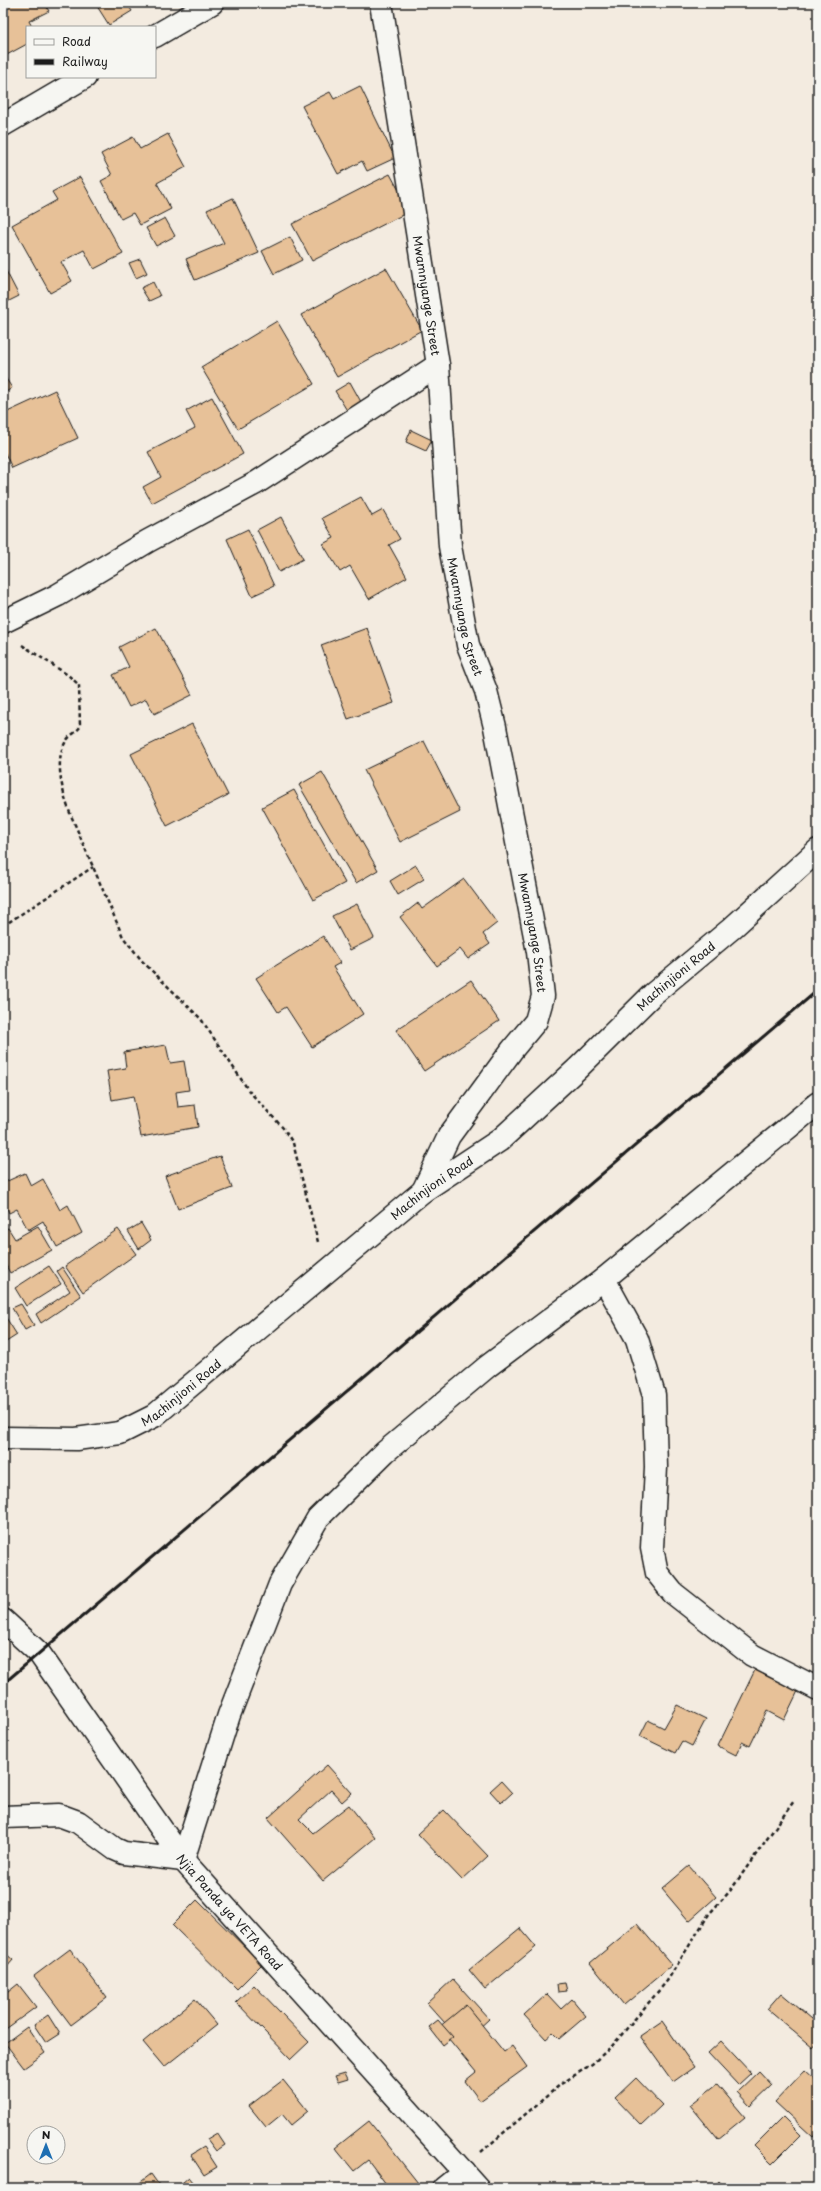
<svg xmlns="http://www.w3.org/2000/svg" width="821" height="2191" font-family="'Playpen Sans',sans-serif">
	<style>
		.building { fill: #e7c198; stroke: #1c1c1c }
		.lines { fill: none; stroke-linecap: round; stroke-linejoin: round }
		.street-casing { stroke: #1c1c1c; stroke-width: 25 }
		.secondary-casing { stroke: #1c1c1c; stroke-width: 25 }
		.path { stroke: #1c1c1c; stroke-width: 2.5; stroke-dasharray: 4 3; stroke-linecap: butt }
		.street { stroke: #f6f6f2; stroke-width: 22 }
		.secondary { stroke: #f6f6f2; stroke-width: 22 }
		.rail { stroke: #1c1c1c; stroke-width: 3 }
		.labels { text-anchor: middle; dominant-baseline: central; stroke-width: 4; stroke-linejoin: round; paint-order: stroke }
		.street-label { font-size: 12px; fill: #1c1c1c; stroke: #f6f6f2 }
	</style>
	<rect width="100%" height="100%" fill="#f3ebe0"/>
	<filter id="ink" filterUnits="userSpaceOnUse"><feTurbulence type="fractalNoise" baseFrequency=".025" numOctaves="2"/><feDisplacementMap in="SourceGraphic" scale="8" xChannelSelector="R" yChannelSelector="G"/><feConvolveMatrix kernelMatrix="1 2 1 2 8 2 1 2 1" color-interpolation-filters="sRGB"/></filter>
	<g filter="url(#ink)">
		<!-- building -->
		<g class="building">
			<path d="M 3,3 L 44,3 L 49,11 L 29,21 L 32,27 L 27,27 L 27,44 L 3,57 Z"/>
			<path d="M 95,3 L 131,3 L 128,5 L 132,11 L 109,25 Z"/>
			<path d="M 360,86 L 395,158 L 367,171 L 362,161 L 338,174 L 302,106 L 330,92 L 334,99 Z"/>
			<path d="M 168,134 L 186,167 L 157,183 L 171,209 L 140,225 L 133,213 L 121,219 L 101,181 L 112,175 L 101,154 L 133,137 L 140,149 Z"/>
			<path d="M 390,174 L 410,211 L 312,261 L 292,224 Z"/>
			<path d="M 80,177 L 123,254 L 94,269 L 84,250 L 61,262 L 72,281 L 50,293 L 12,225 L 57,200 L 52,192 Z"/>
			<path d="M 233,198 L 259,253 L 195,280 L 186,259 L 224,243 L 207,210 Z"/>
			<path d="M 165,218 L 175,236 L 156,246 L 146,228 Z"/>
			<path d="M 290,237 L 302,260 L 274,274 L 262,251 Z"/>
			<path d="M 140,259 L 147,273 L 136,278 L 129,263 Z"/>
			<path d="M 3,265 L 19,296 L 3,304 Z"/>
			<path d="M 386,268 L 422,330 L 337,377 L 301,315 Z"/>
			<path d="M 153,282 L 160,296 L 149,301 L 141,288 Z"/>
			<path d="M 277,321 L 314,384 L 238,429 L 201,367 Z"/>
			<path d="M 3,374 L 12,388 L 3,394 Z"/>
			<path d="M 350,382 L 365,409 L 351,417 L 335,391 Z"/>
			<path d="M 55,390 L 78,438 L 12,468 L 3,449 L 3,414 Z"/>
			<path d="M 212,397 L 243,454 L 152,503 L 143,487 L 161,477 L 148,452 L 195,428 L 186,411 Z"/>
			<path d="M 411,430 L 432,440 L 426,451 L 406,442 Z"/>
			<path d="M 361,497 L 372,516 L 383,510 L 400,539 L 389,545 L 407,577 L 369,599 L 350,566 L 340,572 L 323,544 L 334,538 L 322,518 Z"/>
			<path d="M 281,517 L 303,559 L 279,572 L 257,530 Z"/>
			<path d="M 248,529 L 274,586 L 252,596 L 227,539 Z"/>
			<path d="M 156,628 L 192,695 L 154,714 L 146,699 L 129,707 L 113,675 L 129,667 L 119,647 Z"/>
			<path d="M 367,628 L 394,703 L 348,719 L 321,645 Z"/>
			<path d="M 192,724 L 228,795 L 167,826 L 131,754 Z"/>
			<path d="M 424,741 L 460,812 L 400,842 L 364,770 Z"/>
			<path d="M 322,772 L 378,870 L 356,883 L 299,785 Z"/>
			<path d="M 294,790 L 345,883 L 313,900 L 262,807 Z"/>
			<path d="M 416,865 L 424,879 L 398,895 L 390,881 Z"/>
			<path d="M 464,879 L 497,923 L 483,934 L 490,944 L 468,959 L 460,949 L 437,966 L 400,917 L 418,903 L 422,909 Z"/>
			<path d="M 357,904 L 374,938 L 350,950 L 332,916 Z"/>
			<path d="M 323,936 L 340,963 L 333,967 L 363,1014 L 312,1047 L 286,1007 L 278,1012 L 256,978 Z"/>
			<path d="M 471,980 L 499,1021 L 424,1071 L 396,1030 Z"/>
			<path d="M 166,1045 L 170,1063 L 184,1061 L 189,1090 L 176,1092 L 178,1107 L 195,1105 L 198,1127 L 141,1137 L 133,1096 L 112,1100 L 107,1071 L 126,1068 L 124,1052 Z"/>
			<path d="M 220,1156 L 232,1188 L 178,1209 L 165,1176 Z"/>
			<path d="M 25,1173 L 31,1186 L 43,1179 L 60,1210 L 68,1205 L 82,1233 L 57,1247 L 43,1221 L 28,1230 L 17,1209 L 9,1213 L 3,1199 L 3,1183 Z"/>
			<path d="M 141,1223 L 151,1240 L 139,1249 L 128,1231 Z"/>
			<path d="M 38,1226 L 52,1250 L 10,1273 L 3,1260 L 3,1230 L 8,1228 L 15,1239 Z"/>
			<path d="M 118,1229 L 136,1254 L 83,1292 L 65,1266 Z"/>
			<path d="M 49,1266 L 61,1284 L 26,1306 L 15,1288 Z"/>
			<path d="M 62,1267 L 81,1296 L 41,1323 L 36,1314 L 70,1291 L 57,1271 Z"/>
			<path d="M 21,1304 L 34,1325 L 25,1330 L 12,1308 Z"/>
			<path d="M 3,1313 L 17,1335 L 3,1344 Z"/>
			<path d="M 755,1670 L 798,1691 L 784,1720 L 767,1711 L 750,1746 L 742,1742 L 736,1755 L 718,1746 Z"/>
			<path d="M 677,1705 L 706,1719 L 692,1746 L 682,1741 L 675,1753 L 640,1736 L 648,1720 L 664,1728 Z"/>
			<path d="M 327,1765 L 352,1793 L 342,1802 L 331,1790 L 299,1819 L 313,1833 L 349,1805 L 375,1838 L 323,1881 L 268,1818 Z"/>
			<path d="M 501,1781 L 512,1793 L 501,1803 L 490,1791 Z"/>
			<path d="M 444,1810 L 488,1856 L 462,1880 L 418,1834 Z"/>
			<path d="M 689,1866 L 716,1897 L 689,1921 L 662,1889 Z"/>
			<path d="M 197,1900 L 262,1964 L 237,1989 L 172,1925 Z"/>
			<path d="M 637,1924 L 672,1965 L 624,2005 L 590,1963 Z"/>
			<path d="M 520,1928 L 536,1947 L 485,1989 L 469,1970 Z"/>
			<path d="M 70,1949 L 107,1998 L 71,2025 L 34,1976 Z"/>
			<path d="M 4,1952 L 13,1960 L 6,1968 L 3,1965 Z"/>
			<path d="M 453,1979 L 489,2019 L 463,2043 L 427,2003 Z"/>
			<path d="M 565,1983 L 567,1991 L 558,1992 L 557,1984 Z"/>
			<path d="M 18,1984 L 36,2007 L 3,2031 L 3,1996 Z"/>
			<path d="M 254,1985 L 309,2042 L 291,2059 L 236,2002 Z"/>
			<path d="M 781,1993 L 818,2024 L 818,2042 L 813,2048 L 767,2009 Z"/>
			<path d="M 547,1994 L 561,2009 L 572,1999 L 586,2016 L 559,2039 L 553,2033 L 546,2039 L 524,2015 Z"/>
			<path d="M 195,1999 L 217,2025 L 164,2067 L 143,2042 Z"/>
			<path d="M 466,2005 L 504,2052 L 512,2046 L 527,2067 L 480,2101 L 465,2081 L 476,2072 L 439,2027 Z"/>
			<path d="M 48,2015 L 60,2034 L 46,2043 L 34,2025 Z"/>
			<path d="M 438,2020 L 453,2037 L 443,2045 L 429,2027 Z"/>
			<path d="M 662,2021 L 694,2067 L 673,2082 L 640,2036 Z"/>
			<path d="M 27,2027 L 45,2053 L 24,2068 L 5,2043 Z"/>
			<path d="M 721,2041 L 751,2073 L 738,2085 L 708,2053 Z"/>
			<path d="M 805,2070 L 818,2082 L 818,2131 L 813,2137 L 775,2102 Z"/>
			<path d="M 759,2071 L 772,2085 L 750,2106 L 737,2092 Z"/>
			<path d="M 345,2073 L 348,2079 L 338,2082 L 335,2076 Z"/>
			<path d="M 636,2078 L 662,2105 L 641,2125 L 615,2098 Z"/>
			<path d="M 283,2080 L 308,2111 L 291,2125 L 282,2114 L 266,2127 L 249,2106 Z"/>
			<path d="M 717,2084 L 745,2117 L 718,2139 L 690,2105 Z"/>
			<path d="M 783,2117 L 801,2135 L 772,2164 L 754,2146 Z"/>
			<path d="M 369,2121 L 422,2188 L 389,2188 L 368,2160 L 354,2171 L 335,2148 Z"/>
			<path d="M 217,2133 L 225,2145 L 216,2151 L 207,2139 Z"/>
			<path d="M 204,2147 L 217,2167 L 204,2175 L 191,2155 Z"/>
			<path d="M 151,2174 L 161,2188 L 133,2188 Z"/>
			<path d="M 189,2177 L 198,2188 L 176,2188 Z"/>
			<path d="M 719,2181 L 726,2188 L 712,2188 Z"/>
		</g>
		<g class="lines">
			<defs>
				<g id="street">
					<path id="s1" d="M 381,3 L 438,365 L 450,546 L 468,645 L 486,691 L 495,727 L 538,952 L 543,996 L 536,1021 L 512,1050 L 449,1136 L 423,1191"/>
					<path d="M 155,36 L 212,3"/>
					<path d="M 3,125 L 85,77"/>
					<path d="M 3,622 L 58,595 L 148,541 L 256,483 L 438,365"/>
					<path d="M 604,1279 L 637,1339 L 654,1395 L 656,1467 L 652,1548 L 657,1573 L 673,1593 L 752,1655 L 818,1689"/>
					<path id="s2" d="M 3,1438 L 76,1439 L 120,1433 L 154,1416 L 423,1191 L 500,1140 L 578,1068 L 653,994 L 731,929 L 818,850"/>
					<path d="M 3,1817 L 59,1815 L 78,1822 L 115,1849 L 124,1853 L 183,1860 L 229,1715 L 280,1584 L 318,1518 L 385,1452 L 488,1366 L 604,1279 L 818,1103"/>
					<path d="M 444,2188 L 464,2172"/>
				</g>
				<g id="secondary">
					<path id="s3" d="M 3,1620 L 39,1653 L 183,1860 L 478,2188"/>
				</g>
			</defs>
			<!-- street casing -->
			<use href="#street" class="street-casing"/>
			<!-- secondary casing -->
			<use href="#secondary" class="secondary-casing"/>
			<!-- path -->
			<g class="path">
				<path d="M 22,645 L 68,675 L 79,685 L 80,727 C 76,733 68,736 65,743 C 54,761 63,794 70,813 L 123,937 L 143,962 L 201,1019 L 249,1091 L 283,1128 L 293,1143 L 318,1242"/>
				<path d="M 3,926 L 93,867"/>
				<path d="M 481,2152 L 561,2084 L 592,2064 L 612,2046 L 667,1981 L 709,1914 L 730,1891 L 794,1801"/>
			</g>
			<!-- street -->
			<use href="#street" class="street"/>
			<!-- secondary -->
			<use href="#secondary" class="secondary"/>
			<!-- rail -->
			<path class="rail" d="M 3,1684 L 818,990"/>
		</g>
	</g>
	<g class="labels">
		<!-- street labels -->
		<g class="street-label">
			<text stroke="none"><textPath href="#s1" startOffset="296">Mwamnyange Street</textPath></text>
			<text stroke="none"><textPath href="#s1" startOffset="620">Mwamnyange Street</textPath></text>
			<text stroke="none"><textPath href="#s1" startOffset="944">Mwamnyange Street</textPath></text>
			<text stroke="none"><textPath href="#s2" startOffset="839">Machinjioni Road</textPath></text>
			<text stroke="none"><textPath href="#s2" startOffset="515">Machinjioni Road</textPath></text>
			<text stroke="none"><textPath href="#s2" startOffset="191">Machinjioni Road</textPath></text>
			<text stroke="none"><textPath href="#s3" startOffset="371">Njia Panda ya VETA Road</textPath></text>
		</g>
	</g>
	<!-- margin -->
	<rect width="821" height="2191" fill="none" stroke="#f6f6f2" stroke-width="16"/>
	<rect x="8" y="8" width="805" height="2175" fill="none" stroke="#1c1c1c" stroke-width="1.5" filter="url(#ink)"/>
	<!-- legend -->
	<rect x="26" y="26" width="130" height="52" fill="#f6f6f2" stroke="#9f9f9c"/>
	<rect x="34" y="39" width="20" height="6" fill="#f6f6f2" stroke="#9f9f9c"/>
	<text x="62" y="46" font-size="12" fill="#1c1c1c">Road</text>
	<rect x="34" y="59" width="20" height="6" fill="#1c1c1c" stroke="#9f9f9c"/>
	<text x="62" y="66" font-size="12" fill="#1c1c1c">Railway</text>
	<!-- north arrow -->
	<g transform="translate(46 2145)"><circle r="19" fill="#f6f6f2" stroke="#9f9f9c"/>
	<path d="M0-3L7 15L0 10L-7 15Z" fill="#1f6fb2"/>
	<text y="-6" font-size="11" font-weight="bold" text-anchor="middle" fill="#1c1c1c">N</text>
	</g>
</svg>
